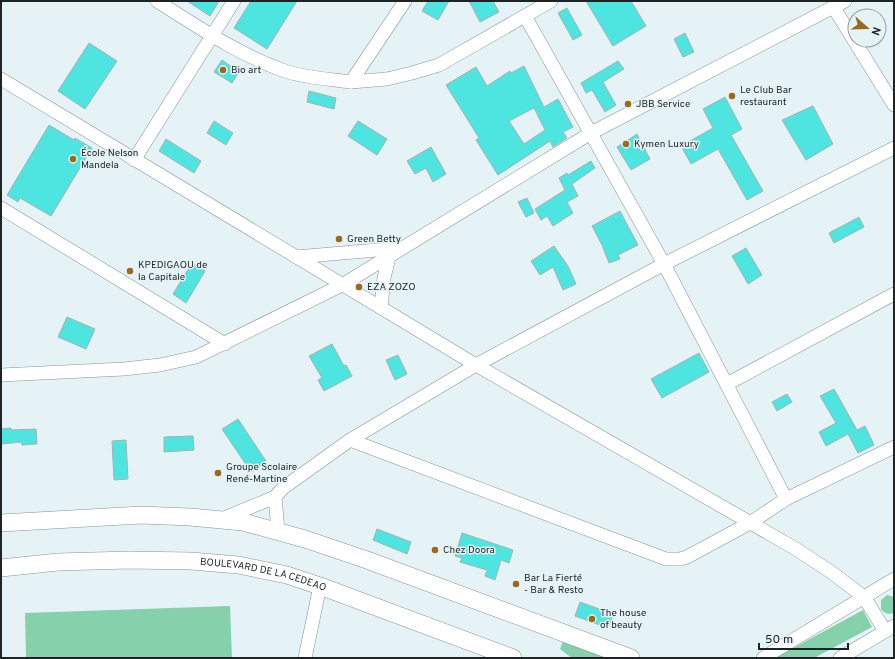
<svg xmlns="http://www.w3.org/2000/svg" width="895" height="659" font-family="Overpass,sans-serif">
	<style>
		.green { fill: #84d1ab }
		.building { fill: #4ee5e0; stroke: #a5b2b1; fill-rule: evenodd }
		.lines { fill: none; stroke-linecap: round; stroke-linejoin: round }
		.minor-casing { stroke: #879397; stroke-width: 14 }
		.major-casing { stroke: #879397; stroke-width: 18 }
		.minor { stroke: #fff; stroke-width: 13 }
		.major { stroke: #fff; stroke-width: 17 }
		.poi-dot { fill: #9a691c; stroke: #e5f2f6; stroke-width: 1.5 }
		.labels { text-anchor: middle; dominant-baseline: central; stroke-width: 3; stroke-linejoin: round; paint-order: stroke }
		.poi-label { font-size: 10px; fill: #1e2324; stroke: #e5f2f6; text-anchor: start }
		.street-label { font-size: 10px; fill: #1e2324; stroke: #e5f2f6 }
	</style>
	<rect width="100%" height="100%" fill="#e5f2f6"/>
	<!-- green -->
	<g class="green">
		<path d="M 887,595 L 894,597 L 894,613 C 888,615 884,613 881,609 L 881,600 Z"/>
		<path d="M 230,606 L 232,658 L 26,658 L 25,613 Z"/>
		<path d="M 863,610 L 872,627 L 814,658 L 775,658 Z"/>
		<path d="M 563,641 L 612,658 L 572,658 L 560,649 Z"/>
	</g>
	<!-- building -->
	<g class="building">
		<path d="M 187,1 L 219,1 L 210,16 Z"/>
		<path d="M 251,1 L 297,1 L 267,49 L 234,28 Z"/>
		<path d="M 428,1 L 449,1 L 438,20 L 422,11 Z"/>
		<path d="M 469,1 L 493,1 L 499,12 L 480,22 Z"/>
		<path d="M 586,1 L 631,1 L 646,26 L 613,46 Z"/>
		<path d="M 567,8 L 582,35 L 573,40 L 558,13 Z"/>
		<path d="M 685,33 L 694,52 L 683,57 L 674,39 Z"/>
		<path d="M 89,43 L 117,61 L 85,109 L 58,91 Z"/>
		<path d="M 222,60 L 239,72 L 232,83 L 214,72 Z"/>
		<path d="M 618,61 L 624,69 L 603,82 L 616,105 L 605,112 L 592,90 L 586,93 L 581,83 Z"/>
		<path d="M 524,66 L 544,107 L 558,99 L 573,127 L 563,132 L 567,138 L 553,147 L 550,141 L 498,175 L 476,140 L 479,138 L 446,85 L 476,67 L 487,86 L 510,71 L 511,73 ZM 534,108 L 545,130 L 524,144 L 509,121 Z"/>
		<path d="M 309,91 L 336,98 L 334,109 L 307,102 Z"/>
		<path d="M 725,97 L 742,129 L 731,135 L 763,191 L 747,200 L 718,149 L 691,164 L 681,146 L 713,128 L 703,109 Z"/>
		<path d="M 813,106 L 833,144 L 806,160 L 782,120 Z"/>
		<path d="M 214,121 L 233,133 L 226,145 L 207,133 Z"/>
		<path d="M 358,121 L 387,139 L 377,155 L 348,136 Z"/>
		<path d="M 49,125 L 74,140 L 75,138 L 92,148 L 51,216 L 20,198 L 18,202 L 7,195 Z"/>
		<path d="M 637,134 L 650,159 L 631,170 L 617,147 Z"/>
		<path d="M 166,139 L 201,161 L 194,173 L 159,151 Z"/>
		<path d="M 431,147 L 446,174 L 433,182 L 426,168 L 415,174 L 407,161 Z"/>
		<path d="M 591,161 L 595,168 L 572,184 L 578,196 L 567,202 L 573,213 L 553,226 L 547,216 L 541,220 L 535,209 L 565,190 L 559,178 L 567,173 L 568,175 Z"/>
		<path d="M 527,198 L 534,213 L 526,217 L 518,202 Z"/>
		<path d="M 620,211 L 638,245 L 618,255 L 620,259 L 609,263 L 602,245 L 592,226 Z"/>
		<path d="M 859,217 L 864,227 L 834,243 L 829,233 Z"/>
		<path d="M 554,246 L 568,266 L 576,284 L 563,290 L 553,267 L 540,275 L 531,261 Z"/>
		<path d="M 746,248 L 762,275 L 748,284 L 732,256 Z"/>
		<path d="M 192,263 L 205,271 L 186,303 L 173,294 Z"/>
		<path d="M 67,317 L 95,329 L 86,349 L 58,337 Z"/>
		<path d="M 332,344 L 344,366 L 346,365 L 352,376 L 324,391 L 318,380 L 322,378 L 309,356 Z"/>
		<path d="M 699,353 L 709,372 L 662,398 L 651,379 Z"/>
		<path d="M 398,355 L 407,374 L 395,380 L 386,360 Z"/>
		<path d="M 834,389 L 857,430 L 865,426 L 874,445 L 858,453 L 848,434 L 826,446 L 819,432 L 836,423 L 820,396 Z"/>
		<path d="M 787,394 L 792,402 L 777,411 L 772,402 Z"/>
		<path d="M 238,419 L 266,461 L 251,472 L 222,429 Z"/>
		<path d="M 11,428 L 11,430 L 36,429 L 37,444 L 22,445 L 21,442 L 1,444 L 1,429 Z"/>
		<path d="M 193,436 L 194,450 L 164,452 L 164,437 Z"/>
		<path d="M 126,440 L 128,479 L 114,480 L 112,441 Z"/>
		<path d="M 377,529 L 411,542 L 407,554 L 373,540 Z"/>
		<path d="M 462,533 L 513,550 L 509,563 L 501,560 L 495,580 L 485,576 L 487,570 L 460,562 L 462,558 L 455,556 Z"/>
		<path d="M 580,602 L 613,614 L 608,628 L 575,616 Z"/>
	</g>
	<g class="lines">
		<defs>
			<g id="minor">
				<path d="M 157,1 C 198,27 239,55 285,71 C 306,78 329,79 351,82 L 405,1"/>
				<path d="M 834,8 L 894,105"/>
				<path d="M 525,16 L 664,264 L 786,499"/>
				<path d="M 1,79 L 476,365 L 796,549 L 831,572 L 864,597 L 885,631"/>
				<path d="M 351,82 L 387,79 L 412,73 L 439,65 L 551,1"/>
				<path d="M 134,160 L 234,1"/>
				<path d="M 1,208 L 225,344"/>
				<path d="M 296,257 L 400,248"/>
				<path d="M 381,307 L 384,278 L 389,257"/>
				<path d="M 1,375 L 124,369 L 160,365 L 196,357 L 342,285 L 591,133 L 845,1"/>
				<path d="M 727,384 L 894,294"/>
				<path d="M 350,440 L 666,559 L 680,559 L 687,557 L 750,523 L 786,499 L 894,447"/>
				<path d="M 275,497 L 278,531"/>
				<path d="M 222,519 L 275,497 L 283,488 L 350,440 L 476,365 L 664,264 L 894,148"/>
				<path d="M 305,658 L 320,586"/>
				<path d="M 763,658 L 894,579"/>
				<path d="M 840,658 L 894,626"/>
			</g>
			<g id="major">
				<path d="M 1,523 L 141,515 L 190,517 L 243,522 L 305,539 L 367,560 L 631,658"/>
				<path id="s1" d="M 1,568 L 58,562 L 129,560 L 191,561 L 238,565 L 287,575 L 320,586 L 513,658"/>
			</g>
		</defs>
		<!-- minor casing -->
		<use href="#minor" class="minor-casing"/>
		<!-- major casing -->
		<use href="#major" class="major-casing"/>
		<!-- minor -->
		<use href="#minor" class="minor"/>
		<!-- major -->
		<use href="#major" class="major"/>
	</g>
	<!-- markers -->
	<g class="poi-dot">
		<circle cx="223" cy="70" r="4"/>
		<circle cx="732" cy="96" r="4"/>
		<circle cx="628" cy="104" r="4"/>
		<circle cx="626" cy="144" r="4"/>
		<circle cx="73" cy="159" r="4"/>
		<circle cx="339" cy="239" r="4"/>
		<circle cx="130" cy="271" r="4"/>
		<circle cx="359" cy="287" r="4"/>
		<circle cx="218" cy="473" r="4"/>
		<circle cx="435" cy="550" r="4"/>
		<circle cx="516" cy="584" r="4"/>
		<circle cx="592" cy="619" r="4"/>
	</g>
	<g class="labels">
		<!-- poi labels -->
		<g class="poi-label">
			<text x="231" y="70">Bio art</text>
			<text x="740" y="90">Le Club Bar<tspan x="740" dy="12">restaurant</tspan></text>
			<text x="636" y="104">JBB Service</text>
			<text x="634" y="144">Kymen Luxury</text>
			<text x="81" y="153">École Nelson<tspan x="81" dy="12">Mandela</tspan></text>
			<text x="347" y="239">Green Betty</text>
			<text x="138" y="265">KPEDIGAOU de<tspan x="138" dy="12">la Capitale</tspan></text>
			<text x="367" y="287">EZA ZOZO</text>
			<text x="226" y="467">Groupe Scolaire<tspan x="226" dy="12">René-Martine</tspan></text>
			<text x="443" y="550">Chez Doora</text>
			<text x="524" y="578">Bar La Fierté<tspan x="524" dy="12">- Bar &amp; Resto</tspan></text>
			<text x="600" y="613">The house<tspan x="600" dy="12">of beauty</tspan></text>
		</g>
		<!-- street labels -->
		<g class="street-label">
			<text stroke="none"><textPath href="#s1" startOffset="264">BOULEVARD DE LA CEDEAO</textPath></text>
		</g>
	</g>
	<!-- border -->
	<rect width="895" height="659" fill="none" stroke="#1e2324" stroke-width="4"/>
	<!-- north arrow -->
	<g transform="translate(867 28) rotate(110)"><circle r="19" fill="#e5f2f6" stroke="#959fa2"/>
	<path d="M0-3L7 15L0 10L-7 15Z" fill="#9a691c"/>
	<text y="-6" font-size="11" font-weight="bold" text-anchor="middle" fill="#1e2324">N</text>
	</g>
	<!-- scale -->
	<path d="M759 643v6h89v-6" fill="none" stroke="#1e2324" stroke-width="2"/>
	<text x="765" y="643" font-size="12" fill="#1e2324" stroke="#e5f2f6" stroke-width="3" paint-order="stroke">50 m</text>
</svg>
